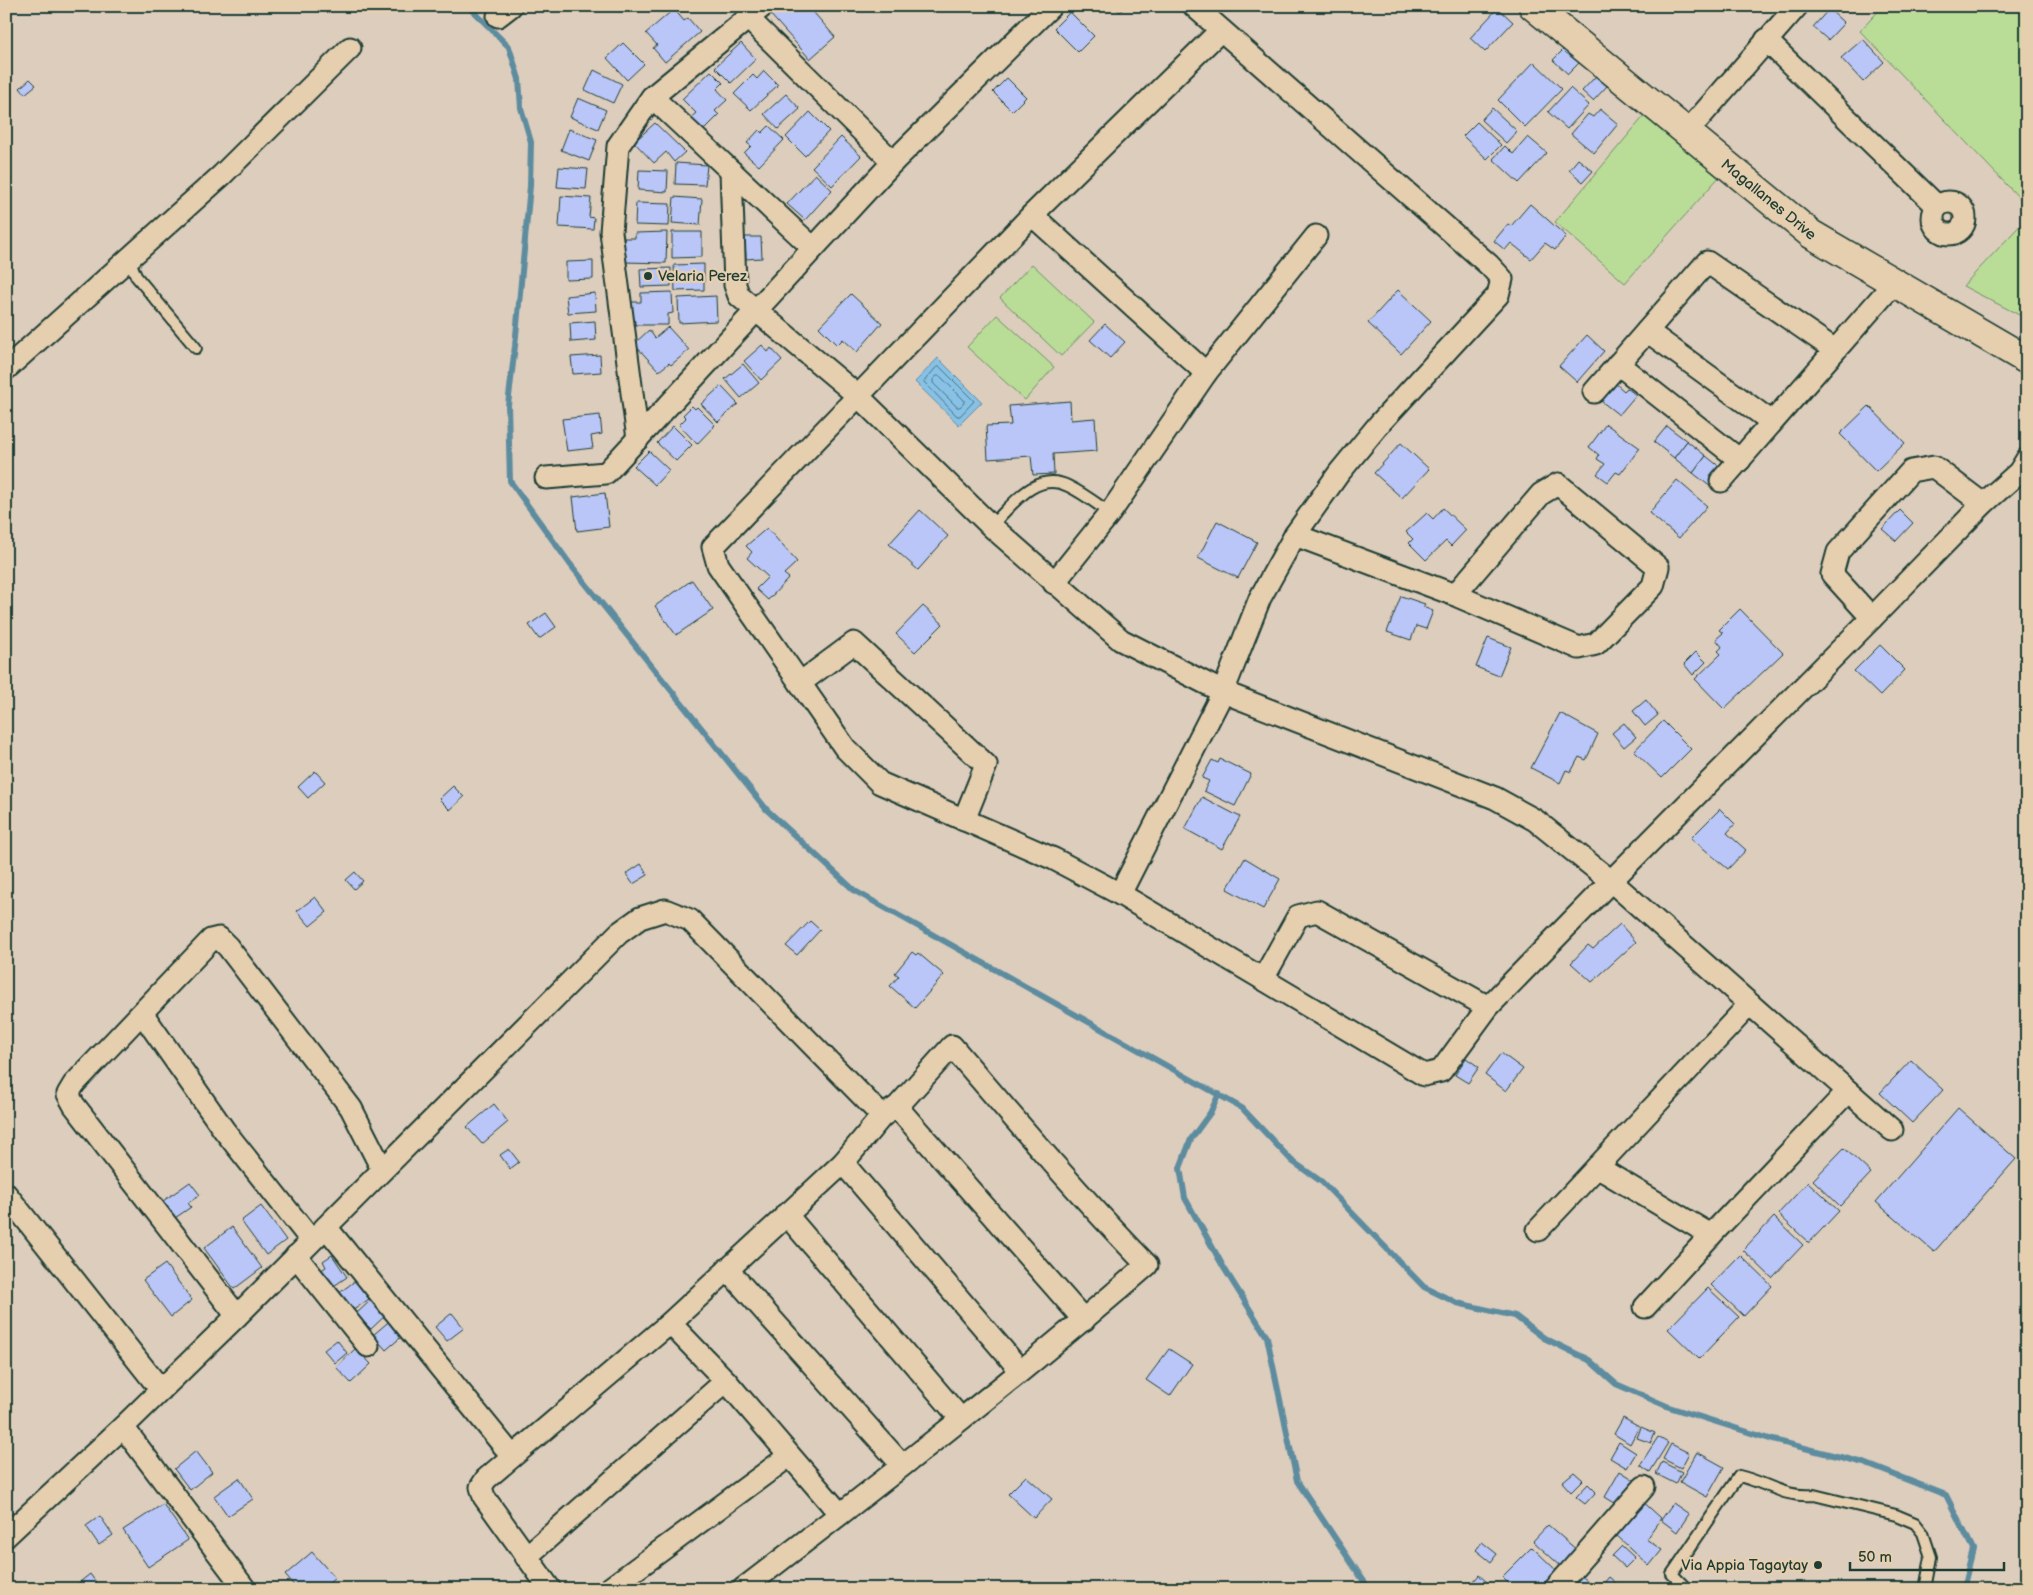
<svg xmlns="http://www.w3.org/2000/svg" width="2033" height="1595" font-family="'Balsamiq Sans',sans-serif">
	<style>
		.green { fill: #b9dd97; stroke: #6c8d66 }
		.water { fill: #87c1e6; stroke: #5d8c9f }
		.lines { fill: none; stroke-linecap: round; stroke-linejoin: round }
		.shore { stroke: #49727b; stroke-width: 1 }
		.stream { stroke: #5d8c9f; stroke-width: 6 }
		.building { fill: #b9c6f7; stroke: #1f3d34 }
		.lane-casing { stroke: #1f3d34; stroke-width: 14 }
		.street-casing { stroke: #1f3d34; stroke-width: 25 }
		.secondary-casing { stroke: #1f3d34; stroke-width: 31 }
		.lane { stroke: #e6cfaf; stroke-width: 10 }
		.street { stroke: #e6cfaf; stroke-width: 21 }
		.secondary { stroke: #e6cfaf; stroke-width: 28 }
		.poi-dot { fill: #1f3d34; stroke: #e6cfaf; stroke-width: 2 }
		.labels { text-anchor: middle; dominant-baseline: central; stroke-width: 4.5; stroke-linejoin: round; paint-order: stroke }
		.street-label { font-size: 15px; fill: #1f3d34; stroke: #e6cfaf }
		.poi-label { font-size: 15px; fill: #1f3d34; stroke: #e6cfaf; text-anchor: start }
	</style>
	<rect width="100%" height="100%" fill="#ddcdbd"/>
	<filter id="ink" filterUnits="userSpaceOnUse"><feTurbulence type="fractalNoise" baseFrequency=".02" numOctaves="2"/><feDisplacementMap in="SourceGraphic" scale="10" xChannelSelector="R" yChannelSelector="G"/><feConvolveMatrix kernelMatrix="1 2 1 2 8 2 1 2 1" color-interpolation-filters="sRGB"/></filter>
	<g filter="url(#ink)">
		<!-- green -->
		<g class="green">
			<path d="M 1883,6 L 2027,6 L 2027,206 L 1860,31 Z"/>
			<path d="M 1645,115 L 1720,176 L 1625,283 L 1555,222 Z"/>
			<path d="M 2027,218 L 2027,319 L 1963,286 Z"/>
			<path d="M 1032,264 L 1094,322 L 1061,356 L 1000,298 Z"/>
			<path d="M 997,315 L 1054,367 L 1025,400 L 967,347 Z"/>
		</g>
		<!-- water -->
		<path class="water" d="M 938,358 L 982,402 L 959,425 L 915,382 Z"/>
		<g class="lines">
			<!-- shore -->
			<g class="shore">
				<path d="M 937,367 L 940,367 L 974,401 L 960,416 L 957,416 L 924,382 Z"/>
				<path d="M 937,376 L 940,376 L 964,400 L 964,403 L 960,407 L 957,407 L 933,383 L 933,380 Z"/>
			</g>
			<!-- stream -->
			<g class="stream">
				<path d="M 468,6 L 509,47 L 519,79 L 521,108 L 531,142 L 530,186 L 515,346 L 508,405 L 510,481 L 570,564 L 767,810 L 855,891 L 1242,1108 L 1292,1161 L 1322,1182 L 1424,1287 L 1457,1303 L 1515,1316 L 1544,1338 L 1589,1360 L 1616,1384 L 1669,1407 L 1773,1440 L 1864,1463 L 1946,1495 L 1973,1549 L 1963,1589"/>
				<path d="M 1219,1094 L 1210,1113 L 1191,1139 L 1180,1168 L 1185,1198 L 1224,1268 L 1267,1337 L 1297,1481 L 1369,1589"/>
			</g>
		</g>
		<!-- building -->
		<g class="building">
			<path d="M 777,6 L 808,6 L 835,37 L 810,59 L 769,13 Z"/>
			<path d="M 1114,6 L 1126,6 L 1120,12 Z"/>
			<path d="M 1498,8 L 1513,22 L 1485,52 L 1470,38 Z"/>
			<path d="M 674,9 L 684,21 L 688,18 L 700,32 L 665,62 L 653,48 L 657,45 L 646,33 Z"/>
			<path d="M 1829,9 L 1844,23 L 1828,40 L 1813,27 Z"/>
			<path d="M 1070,12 L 1094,36 L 1078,52 L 1054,28 Z"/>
			<path d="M 1863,39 L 1884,62 L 1863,82 L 1841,58 Z"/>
			<path d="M 623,43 L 644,64 L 627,80 L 607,58 Z"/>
			<path d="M 741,43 L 756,59 L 731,83 L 715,67 Z"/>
			<path d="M 1567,46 L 1582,60 L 1568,74 L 1553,60 Z"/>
			<path d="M 1534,62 L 1562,89 L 1525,127 L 1498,100 Z"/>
			<path d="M 594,70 L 622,84 L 613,103 L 585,90 Z"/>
			<path d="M 711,71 L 723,83 L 717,89 L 727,100 L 715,111 L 719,115 L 701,133 L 688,120 L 696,113 L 682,99 Z"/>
			<path d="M 764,71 L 778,85 L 751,110 L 734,94 L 753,75 L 757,79 Z"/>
			<path d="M 1596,76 L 1607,86 L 1593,101 L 1582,91 Z"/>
			<path d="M 1007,78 L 1026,97 L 1012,111 L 993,92 Z"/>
			<path d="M 30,79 L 36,85 L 25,94 L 20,88 Z"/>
			<path d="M 1570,88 L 1589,105 L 1567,129 L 1548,112 Z"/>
			<path d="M 786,94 L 800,109 L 778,129 L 764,114 Z"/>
			<path d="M 578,98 L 606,110 L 598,129 L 570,117 Z"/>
			<path d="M 1492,108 L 1517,131 L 1506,143 L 1481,120 Z"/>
			<path d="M 1600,109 L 1618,124 L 1594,153 L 1571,134 L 1588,114 L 1593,117 Z"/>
			<path d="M 810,112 L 829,131 L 805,156 L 786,137 Z"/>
			<path d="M 6,116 L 11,121 L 6,125 Z"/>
			<path d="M 1477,122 L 1501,145 L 1487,159 L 1463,136 Z"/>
			<path d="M 655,123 L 685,152 L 674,162 L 666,152 L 654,163 L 634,142 Z"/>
			<path d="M 769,126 L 784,140 L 759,166 L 744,153 L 751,146 L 747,143 L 759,130 L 762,133 Z"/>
			<path d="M 569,129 L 597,140 L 589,161 L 561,150 Z"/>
			<path d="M 841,137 L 861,156 L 832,186 L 812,167 Z"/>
			<path d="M 1528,137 L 1547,153 L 1519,183 L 1493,159 L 1505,146 L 1513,154 Z"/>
			<path d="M 1578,159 L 1593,171 L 1583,182 L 1569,170 Z"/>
			<path d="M 676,163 L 707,165 L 705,185 L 675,184 Z"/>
			<path d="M 559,167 L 588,169 L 586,189 L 557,187 Z"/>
			<path d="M 639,170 L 668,171 L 667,192 L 638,190 Z"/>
			<path d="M 815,174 L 832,190 L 805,220 L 787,204 Z"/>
			<path d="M 561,196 L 591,198 L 589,217 L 594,218 L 593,229 L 559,227 Z"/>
			<path d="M 674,197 L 702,199 L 700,225 L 672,223 Z"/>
			<path d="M 636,203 L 670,204 L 669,226 L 635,225 Z"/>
			<path d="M 1530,204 L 1566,236 L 1555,250 L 1545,243 L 1531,259 L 1511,243 L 1505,250 L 1494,241 L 1508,224 L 1511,226 Z"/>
			<path d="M 667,232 L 666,263 L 624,262 L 624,238 L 635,238 L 635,233 Z"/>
			<path d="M 672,232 L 702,232 L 702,257 L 672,258 Z"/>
			<path d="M 745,237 L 761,237 L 762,258 L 746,259 Z"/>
			<path d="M 593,261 L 593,279 L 566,280 L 566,262 Z"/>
			<path d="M 704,264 L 704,290 L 675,291 L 674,265 Z"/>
			<path d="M 671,268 L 671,286 L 641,287 L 640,269 Z"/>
			<path d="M 1398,290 L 1431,321 L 1401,354 L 1368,323 Z"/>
			<path d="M 672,292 L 673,313 L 668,314 L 668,325 L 629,325 L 629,302 L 641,302 L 641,293 Z"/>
			<path d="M 595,293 L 596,311 L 568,313 L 566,296 Z"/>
			<path d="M 851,294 L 882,323 L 857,352 L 843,339 L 837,345 L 819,327 Z"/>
			<path d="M 716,296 L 717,321 L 679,323 L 678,298 Z"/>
			<path d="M 595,321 L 596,340 L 571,342 L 570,323 Z"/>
			<path d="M 1105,324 L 1125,342 L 1110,358 L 1090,340 Z"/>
			<path d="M 668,327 L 689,350 L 671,365 L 669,363 L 659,371 L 634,344 L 649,330 L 655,338 Z"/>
			<path d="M 1587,335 L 1604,351 L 1577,382 L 1559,366 Z"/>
			<path d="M 762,345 L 768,352 L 771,348 L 782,360 L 761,380 L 744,361 Z"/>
			<path d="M 600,355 L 601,372 L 573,374 L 571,357 Z"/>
			<path d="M 743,364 L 759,383 L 741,398 L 725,379 Z"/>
			<path d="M 1616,384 L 1624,391 L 1627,388 L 1636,395 L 1619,415 L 1601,401 Z"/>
			<path d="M 721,386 L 738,404 L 718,422 L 701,404 Z"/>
			<path d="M 1070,401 L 1071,420 L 1095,418 L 1097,451 L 1053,454 L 1054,474 L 1033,475 L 1031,456 L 988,459 L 986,426 L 1011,425 L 1009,406 Z"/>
			<path d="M 692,406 L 695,409 L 697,407 L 715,425 L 697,444 L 679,425 L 686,418 L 683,415 Z"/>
			<path d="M 1869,406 L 1905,443 L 1876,471 L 1840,434 Z"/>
			<path d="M 600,415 L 602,434 L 591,436 L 593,448 L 567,451 L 562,419 Z"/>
			<path d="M 1606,424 L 1640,448 L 1620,474 L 1616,472 L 1608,482 L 1597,474 L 1605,464 L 1597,459 L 1599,455 L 1589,447 Z"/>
			<path d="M 673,426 L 692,445 L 676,461 L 657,443 Z"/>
			<path d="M 1667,426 L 1687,441 L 1674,458 L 1654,442 Z"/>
			<path d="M 1687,441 L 1706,456 L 1693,473 L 1674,458 Z"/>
			<path d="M 1401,443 L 1429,469 L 1402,498 L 1374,473 Z"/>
			<path d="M 649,451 L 669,470 L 655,485 L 634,466 Z"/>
			<path d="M 1706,456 L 1725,471 L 1712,488 L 1693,473 Z"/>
			<path d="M 1677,480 L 1707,506 L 1679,538 L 1649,513 Z"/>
			<path d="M 605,493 L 609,527 L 577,531 L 573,497 Z"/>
			<path d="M 1443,508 L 1466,530 L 1451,546 L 1446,541 L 1426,560 L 1409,543 L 1413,539 L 1406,532 L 1427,513 L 1433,519 Z"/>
			<path d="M 920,510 L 948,536 L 918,570 L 889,544 Z"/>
			<path d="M 1900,510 L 1913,523 L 1896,541 L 1882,529 Z"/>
			<path d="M 1217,521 L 1257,542 L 1238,578 L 1198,558 Z"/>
			<path d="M 767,528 L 797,562 L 784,574 L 789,578 L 768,600 L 756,589 L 768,577 L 747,558 L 752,552 L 746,546 Z"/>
			<path d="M 692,580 L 713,610 L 676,635 L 655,606 Z"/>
			<path d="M 1401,596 L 1425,604 L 1423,607 L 1433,611 L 1426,629 L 1416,626 L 1411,640 L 1387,632 Z"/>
			<path d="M 923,606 L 943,624 L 915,652 L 896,634 Z"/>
			<path d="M 1740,609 L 1783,653 L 1724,709 L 1695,679 L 1721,654 L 1718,651 L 1722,647 L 1716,639 L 1723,633 L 1719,630 Z"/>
			<path d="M 546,613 L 556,627 L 539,639 L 529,625 Z"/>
			<path d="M 1488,638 L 1511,647 L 1499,676 L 1476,667 Z"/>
			<path d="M 1880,645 L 1905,670 L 1880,696 L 1854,671 Z"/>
			<path d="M 1696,652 L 1706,662 L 1693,675 L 1684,664 Z"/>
			<path d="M 1646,700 L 1658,715 L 1645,726 L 1633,711 Z"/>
			<path d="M 1560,713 L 1598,734 L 1586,760 L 1579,757 L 1571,772 L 1566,770 L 1560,783 L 1531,768 Z"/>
			<path d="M 1663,721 L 1691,749 L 1662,778 L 1634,751 Z"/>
			<path d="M 1624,723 L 1636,737 L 1624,747 L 1612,733 Z"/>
			<path d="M 1220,759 L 1251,774 L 1235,806 L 1204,791 L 1209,781 L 1202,778 L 1212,760 L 1218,763 Z"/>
			<path d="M 315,771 L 325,782 L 308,798 L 298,787 Z"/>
			<path d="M 453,786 L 464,797 L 450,810 L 439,799 Z"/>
			<path d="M 1202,797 L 1240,817 L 1222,849 L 1185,829 Z"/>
			<path d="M 1720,809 L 1735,824 L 1727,833 L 1746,850 L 1728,869 L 1691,838 Z"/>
			<path d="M 1245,858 L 1280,879 L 1263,909 L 1227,889 Z"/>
			<path d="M 641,864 L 648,875 L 633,884 L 626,874 Z"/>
			<path d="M 355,872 L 363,881 L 354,889 L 346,880 Z"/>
			<path d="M 315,897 L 327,912 L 310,926 L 297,911 Z"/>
			<path d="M 810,921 L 820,930 L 797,955 L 786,946 Z"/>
			<path d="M 1620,924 L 1636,942 L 1592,982 L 1571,963 L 1588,945 L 1593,949 Z"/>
			<path d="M 912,952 L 916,955 L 918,953 L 944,975 L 915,1008 L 890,986 L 899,976 L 895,973 Z"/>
			<path d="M 1501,1053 L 1523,1069 L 1506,1091 L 1485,1075 Z"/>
			<path d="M 1466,1058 L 1479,1067 L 1468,1083 L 1455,1075 Z"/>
			<path d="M 1911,1060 L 1943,1090 L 1912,1123 L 1880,1093 Z"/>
			<path d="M 494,1104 L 508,1122 L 482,1144 L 467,1127 Z"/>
			<path d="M 1958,1108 L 2016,1159 L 1934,1252 L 1876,1202 Z"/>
			<path d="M 1844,1148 L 1871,1173 L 1840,1206 L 1813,1180 Z"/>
			<path d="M 509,1149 L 519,1162 L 510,1169 L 500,1155 Z"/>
			<path d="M 190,1182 L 200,1195 L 188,1203 L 191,1207 L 175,1218 L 163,1201 Z"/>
			<path d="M 1808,1182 L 1839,1211 L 1809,1243 L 1778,1214 Z"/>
			<path d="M 261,1206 L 286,1240 L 266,1255 L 241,1221 Z"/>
			<path d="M 1774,1217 L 1803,1245 L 1772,1278 L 1743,1250 Z"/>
			<path d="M 232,1227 L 262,1268 L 234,1289 L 204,1248 Z"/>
			<path d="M 332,1255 L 347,1277 L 331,1288 L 320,1271 L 326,1267 L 323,1261 Z"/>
			<path d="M 1740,1255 L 1772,1286 L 1744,1316 L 1711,1285 Z"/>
			<path d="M 165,1264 L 192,1300 L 171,1317 L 143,1280 Z"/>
			<path d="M 355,1281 L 369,1299 L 352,1311 L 339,1293 Z"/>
			<path d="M 1708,1288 L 1739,1317 L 1699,1359 L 1668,1329 Z"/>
			<path d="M 373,1298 L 388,1313 L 371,1329 L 356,1314 Z"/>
			<path d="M 452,1313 L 464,1328 L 447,1341 L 435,1327 Z"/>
			<path d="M 393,1318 L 406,1333 L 386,1350 L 373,1335 Z"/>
			<path d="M 337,1340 L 347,1353 L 335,1363 L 324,1350 Z"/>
			<path d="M 356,1348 L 371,1364 L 351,1383 L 336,1367 Z"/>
			<path d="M 1169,1349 L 1192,1364 L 1170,1396 L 1146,1380 Z"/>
			<path d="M 1623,1418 L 1639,1427 L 1630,1444 L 1614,1434 Z"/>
			<path d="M 1641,1427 L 1655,1433 L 1651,1443 L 1637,1438 Z"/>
			<path d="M 1658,1437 L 1668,1443 L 1650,1472 L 1640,1465 Z"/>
			<path d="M 1619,1442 L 1636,1453 L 1627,1468 L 1610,1458 Z"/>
			<path d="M 1671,1444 L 1689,1453 L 1681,1468 L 1663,1459 Z"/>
			<path d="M 196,1451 L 212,1472 L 190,1490 L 174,1469 Z"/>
			<path d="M 1697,1452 L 1724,1467 L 1707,1497 L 1680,1482 Z"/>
			<path d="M 1662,1462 L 1682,1472 L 1676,1484 L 1656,1474 Z"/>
			<path d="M 1620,1471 L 1636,1481 L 1621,1507 L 1605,1497 Z"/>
			<path d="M 1574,1472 L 1583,1480 L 1571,1492 L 1562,1482 Z"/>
			<path d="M 1026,1476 L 1052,1499 L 1034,1518 L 1008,1494 Z"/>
			<path d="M 239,1478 L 253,1499 L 228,1516 L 214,1496 Z"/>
			<path d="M 1588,1484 L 1596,1492 L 1585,1504 L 1576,1497 Z"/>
			<path d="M 1640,1499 L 1661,1518 L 1646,1539 L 1662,1550 L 1649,1566 L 1613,1532 Z"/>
			<path d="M 1673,1503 L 1689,1514 L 1677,1532 L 1661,1520 Z"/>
			<path d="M 163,1504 L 188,1540 L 148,1567 L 123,1530 Z"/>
			<path d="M 100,1516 L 113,1535 L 99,1545 L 86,1526 Z"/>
			<path d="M 1548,1525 L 1578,1551 L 1563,1568 L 1533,1541 Z"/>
			<path d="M 1482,1542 L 1497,1554 L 1491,1562 L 1476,1550 Z"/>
			<path d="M 1622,1546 L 1635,1558 L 1625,1568 L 1612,1556 Z"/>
			<path d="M 1532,1547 L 1560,1574 L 1546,1589 L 1514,1589 L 1502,1577 Z"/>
			<path d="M 312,1552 L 335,1578 L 322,1589 L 297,1589 L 285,1575 Z"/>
			<path d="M 90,1574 L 101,1589 L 71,1589 Z"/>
			<path d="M 1479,1575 L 1495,1589 L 1467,1589 Z"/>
			<path d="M 1580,1575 L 1596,1587 L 1594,1589 L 1569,1589 Z"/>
			<path d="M 1609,1577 L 1623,1589 L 1599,1589 Z"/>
			<path d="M 1178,1582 L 1196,1589 L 1176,1589 Z"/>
		</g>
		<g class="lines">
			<defs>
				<g id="lane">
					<path d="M 129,258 L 136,276 L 196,348"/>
					<path d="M 991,526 C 1011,506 1036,470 1068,486 C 1083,493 1097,504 1110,513"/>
					<path d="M 1687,1589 L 1672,1574 L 1739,1476 C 1766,1482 1784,1498 1814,1495 L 1896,1515 L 1915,1523 L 1923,1533 L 1931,1557 L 1925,1589"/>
				</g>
				<g id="street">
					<path d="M 498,16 L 511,6"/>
					<path d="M 749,19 L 893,162"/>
					<path d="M 1220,31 L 1032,215 L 713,547 L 718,565 L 845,748 L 880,783 L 1054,859 L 1120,894 L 1424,1075 L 1441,1071 L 1488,1007 L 1611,881 L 1872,618 L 1983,504 L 2019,472 L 2027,459"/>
					<path d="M 1766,40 L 1937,206"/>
					<path d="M 652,97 L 813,248"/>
					<path d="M 1687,132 L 1797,6"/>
					<path d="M 731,171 L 735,285 L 739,296 L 857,395 L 991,526 L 1121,640 L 1223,692 L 1495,798 L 1535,820 L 1611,881 L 1892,1130"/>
					<circle cx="1949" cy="218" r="16"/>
					<path d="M 1032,215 L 1206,373"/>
					<path d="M 1647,331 L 1772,422"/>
					<path d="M 1618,364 L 1740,460"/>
					<path d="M 6,369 L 222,175 L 350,48"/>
					<path d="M 1594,392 L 1707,262 L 1835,350"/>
					<path d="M 638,439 L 611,232 L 618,146 L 652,97 L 763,6"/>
					<path d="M 546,478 L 606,473 L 893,162 L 1051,6"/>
					<path d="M 1721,481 L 1894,283"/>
					<path d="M 1295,535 L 1455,595 L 1579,648 L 1596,644 L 1653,586 L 1658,567 L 1558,484 L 1541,494 L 1455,595"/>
					<path d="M 1054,583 L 1110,513 L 1206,373 L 1316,236"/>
					<path d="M 1872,618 L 1832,574 L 1838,552 L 1911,471 L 1934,467 L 1983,504"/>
					<path d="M 800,683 L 854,643 L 986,765 L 964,820"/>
					<path d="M 1120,894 L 1223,692 L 1260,598 L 1295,535 L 1339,473 L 1381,422 L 1498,295 L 1502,279 L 1489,265 L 1194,6"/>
					<path d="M 1263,979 L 1298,916 L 1317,911 L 1488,1007"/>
					<path d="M 142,1013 L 224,1130 L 311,1240"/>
					<path d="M 897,1107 L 1084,1320"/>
					<path d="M 843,1163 L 1020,1370"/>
					<path d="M 1597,1167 L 1711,1235"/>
					<path d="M 6,1194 L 161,1390"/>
					<path d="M 786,1214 L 961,1419"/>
					<path d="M 326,1227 L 512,1456"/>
					<path d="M 1538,1230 L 1750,1004"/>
					<path d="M 296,1256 L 368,1346"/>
					<path d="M 727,1269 L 902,1465"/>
					<path d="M 1645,1307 L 1711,1235 L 1848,1091"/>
					<path d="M 237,1316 L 74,1105 L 68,1094 L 74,1084 L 211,940 L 219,938 L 228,947 L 351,1108 L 382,1169"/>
					<path d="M 670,1323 L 726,1381 L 840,1514"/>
					<path d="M 123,1427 L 245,1589"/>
					<path d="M 6,1536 L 123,1427 L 237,1316 L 619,933 L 640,918 L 665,910 L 690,920 L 882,1116"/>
					<path d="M 526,1557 L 726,1381"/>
					<path d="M 550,1589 L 484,1497 L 481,1487 L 486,1479 L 670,1323 L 843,1163 L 882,1116 L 897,1107 L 952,1046 C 1016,1121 1079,1195 1147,1265 C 1017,1378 880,1484 743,1589"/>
					<path d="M 609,1589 L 789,1456"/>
					<path d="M 1555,1589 L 1644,1487"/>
				</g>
				<g id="secondary">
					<path id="s1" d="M 1533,6 L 1811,234 L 2027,360"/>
				</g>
			</defs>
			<!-- lane casing -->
			<use href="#lane" class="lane-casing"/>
			<!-- street casing -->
			<use href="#street" class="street-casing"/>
			<!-- secondary casing -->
			<use href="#secondary" class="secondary-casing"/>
			<!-- lane -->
			<use href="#lane" class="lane"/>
			<!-- street -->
			<use href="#street" class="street"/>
			<!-- secondary -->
			<use href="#secondary" class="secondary"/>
		</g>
	</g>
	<!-- markers -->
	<g class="poi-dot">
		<circle cx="648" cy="276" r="5"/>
		<circle cx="1818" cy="1565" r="5"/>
	</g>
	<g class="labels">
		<!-- street labels -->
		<g class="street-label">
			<text stroke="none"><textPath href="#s1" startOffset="305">Magallanes Drive</textPath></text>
		</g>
		<!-- poi labels -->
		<g class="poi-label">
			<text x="658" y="276">Velaria Perez</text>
			<text x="1808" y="1565" text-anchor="end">Via Appia Tagaytay</text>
		</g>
	</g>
	<!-- margin -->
	<rect width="2033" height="1595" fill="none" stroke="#e6cfaf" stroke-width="25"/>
	<rect x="12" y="12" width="2008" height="1570" fill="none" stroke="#1f3d34" stroke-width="2" filter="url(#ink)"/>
	<!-- scale -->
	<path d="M1850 1562v8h154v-8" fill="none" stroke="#1f3d34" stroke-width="2.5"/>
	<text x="1858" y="1562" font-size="15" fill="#1f3d34" stroke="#e6cfaf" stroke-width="4" paint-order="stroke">50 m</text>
</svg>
